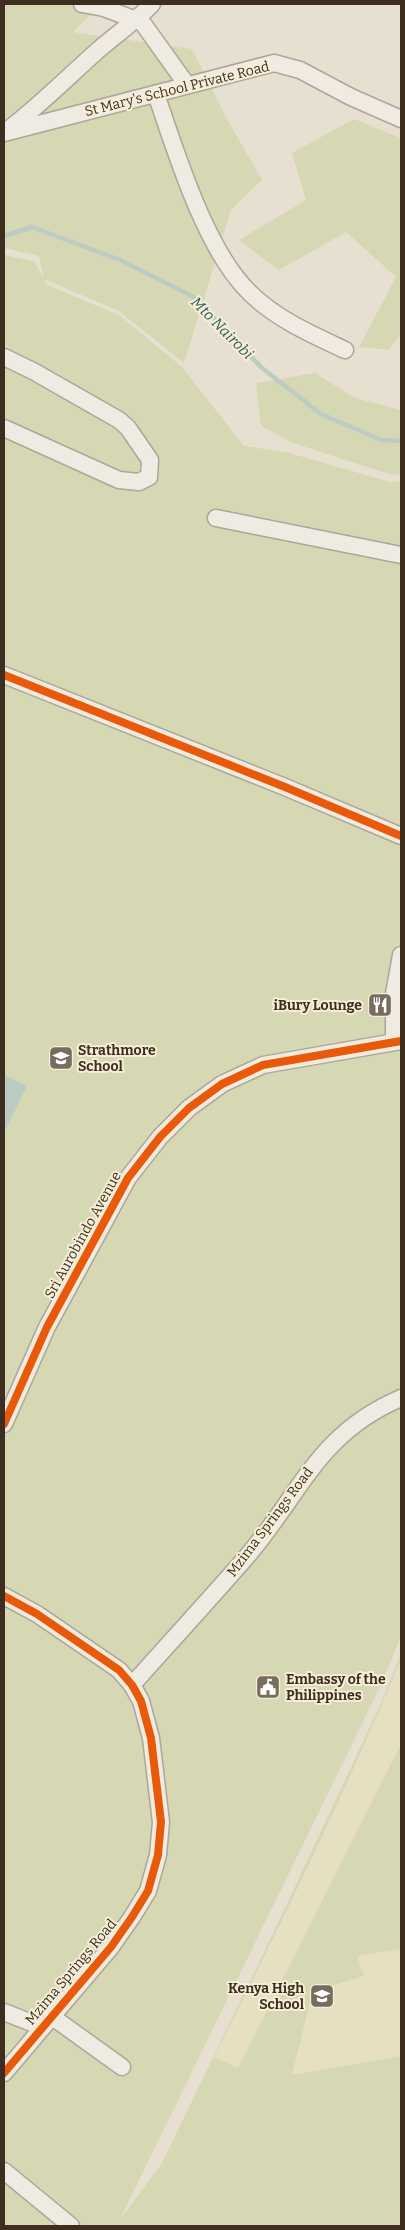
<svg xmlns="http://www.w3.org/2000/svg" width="405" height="2230" font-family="Bitter,serif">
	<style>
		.farmland { fill: #e6dfc2 }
		.green { fill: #d6d7b3 }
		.water { fill: #bcccc2 }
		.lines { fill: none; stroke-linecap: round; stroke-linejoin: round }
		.stream { stroke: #bcccc2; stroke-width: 4.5 }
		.minor-casing { stroke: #ada599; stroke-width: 19 }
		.minor { stroke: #efebe3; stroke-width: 16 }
		.cycleway-casing { stroke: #f7eed8; stroke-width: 11 }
		.cycleway { stroke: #e8590c; stroke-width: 8 }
		.labels { text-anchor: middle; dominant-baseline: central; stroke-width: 4; stroke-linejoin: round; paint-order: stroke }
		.street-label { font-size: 14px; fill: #3d2e20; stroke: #f7eed8 }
		.poi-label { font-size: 14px; font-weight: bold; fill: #3d2e20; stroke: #f7eed8; text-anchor: end }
		.water-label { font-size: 15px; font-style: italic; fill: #2f5d5a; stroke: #f7eed8 }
	</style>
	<rect width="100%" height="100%" fill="#e7e0d1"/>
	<!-- farmland -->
	<g class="farmland">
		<path d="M 401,1659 L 401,1744 L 238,2069 L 214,2057 L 280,1926 Z"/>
		<path d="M 401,1949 L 401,2056 L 292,2075 L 313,1991 L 363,1976 L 357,1956 Z"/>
	</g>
	<!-- green -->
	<g class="green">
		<path d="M 4,4 L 102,4 L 73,32 L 192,49 L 228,121 L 262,180 L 231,210 L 184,363 L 119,311 L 44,279 L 47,285 L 119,315 L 182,367 L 244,446 L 286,452 L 390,482 L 401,481 L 401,1636 L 380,1687 L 119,2221 L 162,2163 L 277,1925 L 381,1703 L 401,1654 L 401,1659 C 345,1794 280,1926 214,2057 L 238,2068 L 401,1744 L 401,1949 L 357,1956 L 364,1976 L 313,1991 L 292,2075 L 401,2056 L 401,2226 L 4,2226 L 4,255 L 34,261 L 44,279 L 39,256 L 4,248 Z"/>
		<path d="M 354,119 L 401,138 L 401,334 L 389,350 L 359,347 L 396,277 L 346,232 L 279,270 L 239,240 L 306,200 L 292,153 Z"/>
		<path d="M 315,373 L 355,398 L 401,410 L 401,474 L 392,475 L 293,443 L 261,426 L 256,383 Z"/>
	</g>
	<!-- water -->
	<path class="water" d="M 4,1075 L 27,1086 L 4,1133 Z"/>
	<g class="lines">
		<!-- stream -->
		<path class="stream" d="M 4,236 L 32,227 L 120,260 L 194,297 L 262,368 L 321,414 L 381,440 L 401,441"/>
		<defs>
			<g id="minor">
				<path d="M 82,4 L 104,8 L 136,20"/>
				<path d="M 139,18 L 187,85"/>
				<path d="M 156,94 C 176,152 205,249 249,292 C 276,319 311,334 345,350"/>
				<path d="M 9,129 C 40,105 67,78 96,52 C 115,35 135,22 152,4"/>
				<path d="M 4,133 L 274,63 L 300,70 L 351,97 L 401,119"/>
				<path d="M 4,357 L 33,371 L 119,420 L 128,428 L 150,460 L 149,477 L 139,482 L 119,480 L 4,428"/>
				<path d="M 216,518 L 401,555"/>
				<path d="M 4,675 L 285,787 L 401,836"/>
				<path d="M 394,1042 L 394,994 L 401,955"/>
				<path d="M 4,1424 L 47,1327 L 128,1178 L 160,1137 L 189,1108 L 222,1084 L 263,1065 L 401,1041"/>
				<path d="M 4,1596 L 37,1614 L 119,1670 L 132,1685 L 141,1701 L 151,1738 L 161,1822 L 158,1855 L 148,1891 L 132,1917 L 111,1947 L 4,2073"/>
				<path d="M 132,1685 C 171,1641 211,1598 249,1554 C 302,1491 319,1433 401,1398"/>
				<path d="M 4,2012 L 42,2027"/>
				<path d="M 51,2016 L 122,2067"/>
				<path d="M 4,2171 L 71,2226"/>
			</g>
		</defs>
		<!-- minor casing -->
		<use href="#minor" class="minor-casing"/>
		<!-- minor -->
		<use href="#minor" class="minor"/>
		<defs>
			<g id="cycleway">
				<path d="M 4,675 L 285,787 L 401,836"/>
				<path d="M 4,1424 L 47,1327 L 128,1178 L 160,1137 L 189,1108 L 222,1084 L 263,1065 L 401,1041"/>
				<path d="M 4,1596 L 37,1614 L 119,1670 L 132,1685 L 141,1701 L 151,1738 L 161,1822 L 158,1855 L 148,1891 L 132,1917 L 111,1947 L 4,2073"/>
			</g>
		</defs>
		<!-- cycleway casing -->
		<use href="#cycleway" class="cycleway-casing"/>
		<!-- cycleway -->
		<use href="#cycleway" class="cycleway"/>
	</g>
	<!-- icons -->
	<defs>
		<symbol id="restaurant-square" viewBox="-11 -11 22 22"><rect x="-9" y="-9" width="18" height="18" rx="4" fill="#786c5e" stroke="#f7eed8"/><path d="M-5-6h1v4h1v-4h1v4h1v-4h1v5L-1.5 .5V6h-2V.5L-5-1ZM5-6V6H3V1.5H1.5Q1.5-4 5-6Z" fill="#fff"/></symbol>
		<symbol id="school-square" viewBox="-11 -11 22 22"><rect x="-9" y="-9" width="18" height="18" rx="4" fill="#786c5e" stroke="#f7eed8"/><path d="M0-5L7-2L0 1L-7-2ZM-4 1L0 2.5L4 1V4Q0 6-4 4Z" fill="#fff"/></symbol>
		<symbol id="civic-square" viewBox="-11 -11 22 22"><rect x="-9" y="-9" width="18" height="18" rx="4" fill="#786c5e" stroke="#f7eed8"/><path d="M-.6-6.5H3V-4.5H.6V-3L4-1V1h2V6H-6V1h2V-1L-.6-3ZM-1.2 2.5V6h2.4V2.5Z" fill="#fff"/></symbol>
	</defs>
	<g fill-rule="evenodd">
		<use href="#restaurant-square" x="366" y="991" width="28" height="28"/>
		<use href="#school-square" x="47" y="1044" width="28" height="28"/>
		<use href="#civic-square" x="254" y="1673" width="28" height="28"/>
		<use href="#school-square" x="308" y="1982" width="28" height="28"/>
	</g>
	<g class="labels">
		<!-- street labels -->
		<g class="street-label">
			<text transform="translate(177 89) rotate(-14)">St Mary's School Private Road</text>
			<text transform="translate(83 1235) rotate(-61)">Sri Aurobindo Avenue</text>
			<text transform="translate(270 1522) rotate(-53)">Mzima Springs Road</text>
			<text transform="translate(71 1972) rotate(-50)">Mzima Springs Road</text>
		</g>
		<!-- poi labels -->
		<g class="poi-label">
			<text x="362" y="1005">iBury Lounge</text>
			<text x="78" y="1050" text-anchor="start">Strathmore<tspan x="78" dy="16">School</tspan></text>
			<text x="286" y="1679" text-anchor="start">Embassy of the<tspan x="286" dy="16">Philippines</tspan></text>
			<text x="304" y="1988">Kenya High<tspan x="304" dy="16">School</tspan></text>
		</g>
		<!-- water labels -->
		<g class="water-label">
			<text transform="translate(222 328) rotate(45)">Mto Nairobi</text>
		</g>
	</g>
	<!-- border -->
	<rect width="405" height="2230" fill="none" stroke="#3d2e20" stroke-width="10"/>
</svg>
